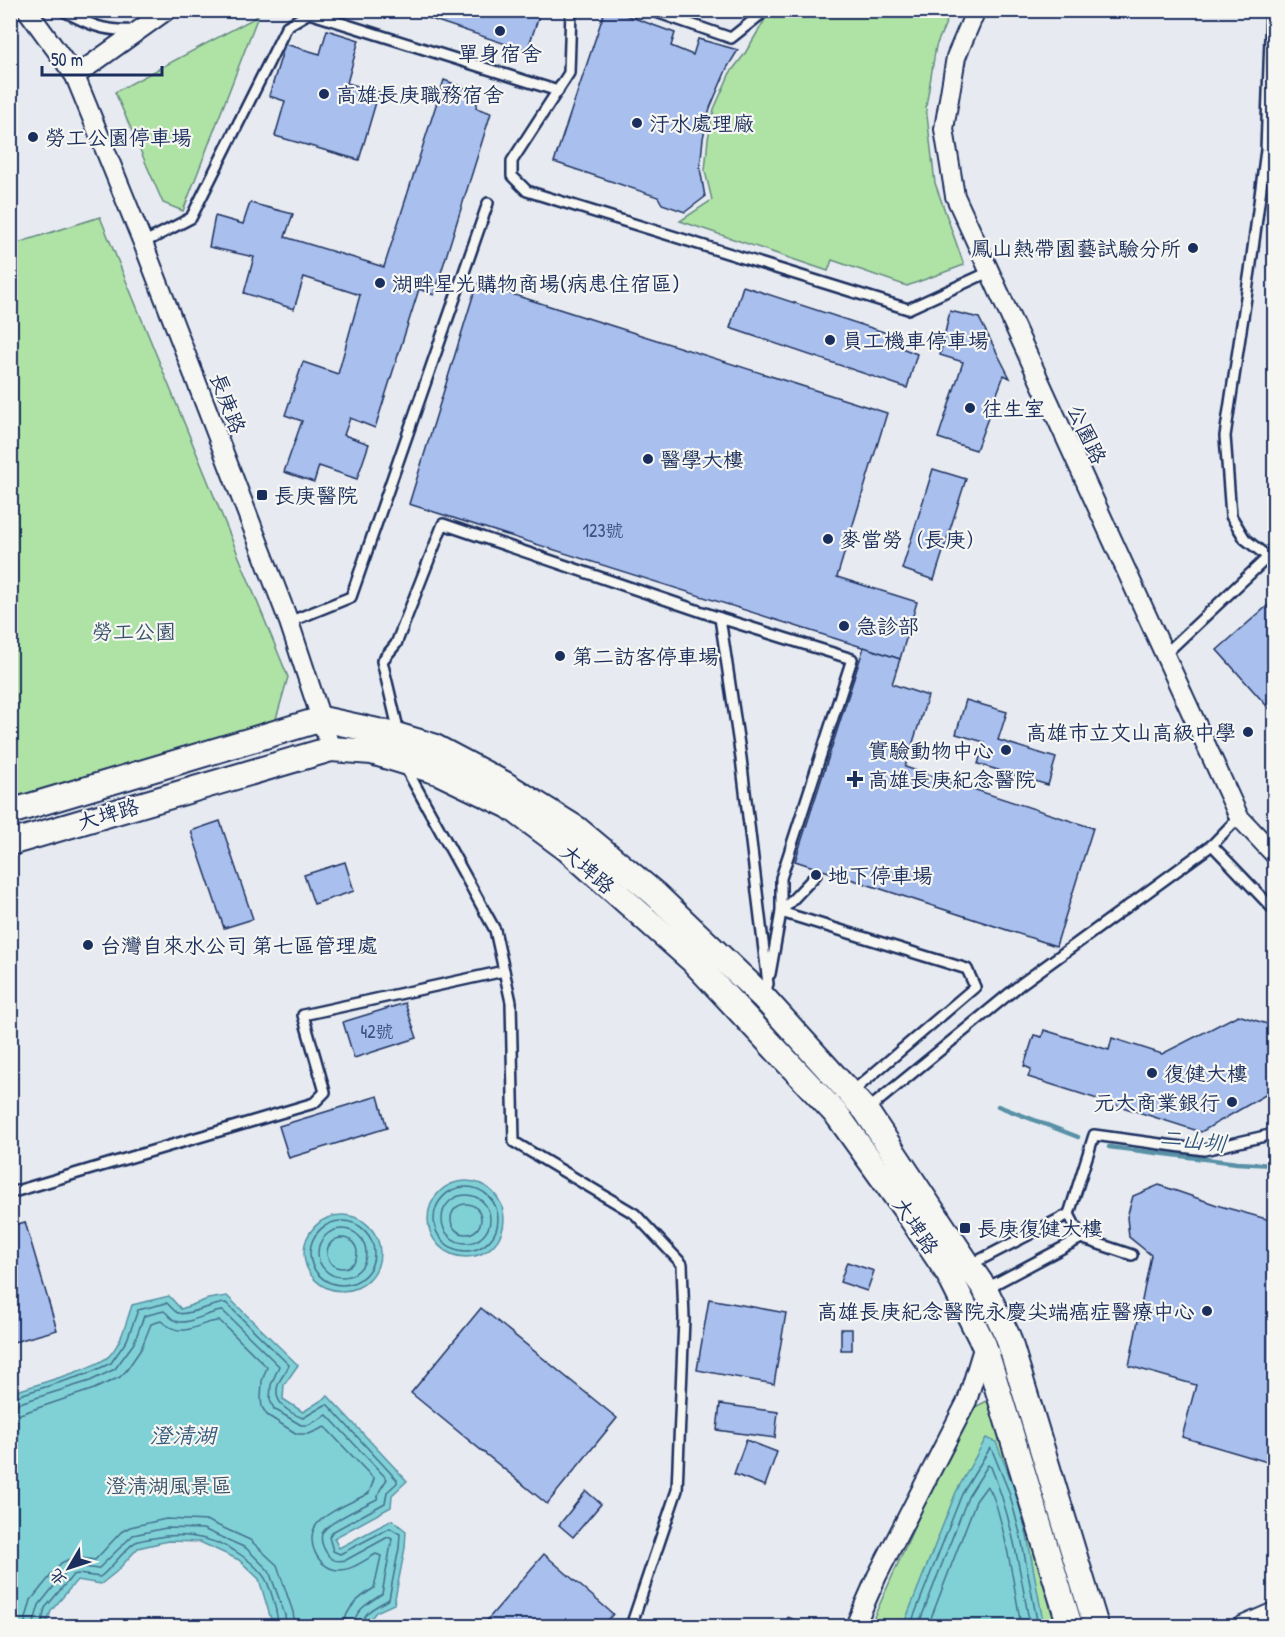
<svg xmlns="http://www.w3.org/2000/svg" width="1285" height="1637" font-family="'Patrick Hand','LXGW WenKai TC',sans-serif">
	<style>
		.green { fill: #afe3a5; stroke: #658982; stroke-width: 1.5 }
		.water { fill: #80d1d6; stroke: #5890a6; stroke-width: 1.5 }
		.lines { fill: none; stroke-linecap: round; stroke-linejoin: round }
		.shore { stroke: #43708e; stroke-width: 1.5 }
		.stream { stroke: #5890a6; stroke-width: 4.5 }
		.building { fill: #a9c0ee; stroke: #1b2f5e; stroke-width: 1.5 }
		.service-casing { stroke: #1b2f5e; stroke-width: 14 }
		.minor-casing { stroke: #1b2f5e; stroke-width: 22 }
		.secondary-casing { stroke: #1b2f5e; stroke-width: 28 }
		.service { stroke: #f6f6f2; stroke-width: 9 }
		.minor { stroke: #f6f6f2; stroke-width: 18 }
		.secondary { stroke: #f6f6f2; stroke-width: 24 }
		.poi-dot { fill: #1b2f5e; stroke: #f6f6f2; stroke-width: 2 }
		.labels { text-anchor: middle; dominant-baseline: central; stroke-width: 4.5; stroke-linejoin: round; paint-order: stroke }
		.number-label { font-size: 18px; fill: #3e5382 }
		.poi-label { font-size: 21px; fill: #1b2f5e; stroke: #f6f6f2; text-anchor: start }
		.street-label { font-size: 21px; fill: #1b2f5e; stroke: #f6f6f2 }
		.park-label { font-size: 21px; fill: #39536c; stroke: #f6f6f2 }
		.water-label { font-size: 22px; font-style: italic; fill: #34587c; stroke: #f6f6f2 }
	</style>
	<rect width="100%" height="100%" fill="#e7ebf1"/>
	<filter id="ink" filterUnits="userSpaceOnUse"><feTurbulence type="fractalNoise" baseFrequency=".0167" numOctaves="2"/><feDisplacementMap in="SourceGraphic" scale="12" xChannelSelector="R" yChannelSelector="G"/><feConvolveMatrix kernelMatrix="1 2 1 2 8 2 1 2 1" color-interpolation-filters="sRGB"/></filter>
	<g filter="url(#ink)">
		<!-- green -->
		<g class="green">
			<path d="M 770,11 L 951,11 L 936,46 L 926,107 L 935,183 L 964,265 L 907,286 L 832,260 L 828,271 L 680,221 L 712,200 L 705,171 L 708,139 L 714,109 L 730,73 L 744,55 Z"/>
			<path d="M 258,16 L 183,211 L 163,203 L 115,92 Z"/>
			<path d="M 100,217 L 288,677 L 276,719 L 11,798 L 11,245 Z"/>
			<path d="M 987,1401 L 1001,1412 L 1055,1626 L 870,1626 L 921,1512 L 975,1407 Z"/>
		</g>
		<!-- water -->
		<g class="water">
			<circle cx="466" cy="1219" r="38"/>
			<circle cx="342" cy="1253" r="38"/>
			<path d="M 169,1296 L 181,1309 L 208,1299 L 227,1296 L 298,1365 L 284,1385 L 283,1399 L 303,1412 L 328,1396 L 407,1481 L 392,1495 L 391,1507 L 334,1538 L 339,1548 L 392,1520 L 406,1531 L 405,1548 L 394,1604 L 376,1612 L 365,1626 L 273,1626 L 259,1579 L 239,1560 L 200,1542 L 168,1541 L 138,1548 L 116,1572 L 101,1584 L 77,1580 L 51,1611 L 46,1626 L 11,1626 L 11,1393 C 30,1386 99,1368 110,1355 C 122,1341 126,1323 132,1305 Z"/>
			<path d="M 986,1438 L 996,1442 L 1015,1490 L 1027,1535 L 1044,1626 L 903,1626 L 956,1492 Z"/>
		</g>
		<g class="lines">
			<!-- shore -->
			<g class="shore">
				<circle cx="466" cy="1219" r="32"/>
				<circle cx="466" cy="1219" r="24"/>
				<circle cx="466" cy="1219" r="15"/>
				<circle cx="342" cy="1253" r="32"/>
				<circle cx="342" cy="1253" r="24"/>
				<circle cx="342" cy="1253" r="15"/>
				<path d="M 10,1398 L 87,1374 L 111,1363 L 127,1340 L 138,1310 L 167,1303 C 170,1306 174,1311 178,1313 C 184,1317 215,1303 226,1303 L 289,1365 C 287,1371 282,1376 279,1382 C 271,1401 287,1412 303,1418 L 325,1405 L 328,1405 L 397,1480 L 397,1483 L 387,1492 L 385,1503 L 332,1532 L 329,1537 L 333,1551 L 340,1554 L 390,1528 L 400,1534 L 399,1548 L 389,1599 C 378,1606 363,1611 361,1626"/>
				<path d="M 10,1406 L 90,1381 L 115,1369 L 134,1343 L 144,1316 L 164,1311 C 168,1314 171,1319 176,1321 C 187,1326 210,1311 223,1311 L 279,1366 L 271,1385 L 270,1400 L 274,1409 L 301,1425 L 308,1425 L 327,1415 L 387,1479 L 380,1490 L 377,1499 C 366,1505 325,1523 322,1534 C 320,1541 323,1547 326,1552 C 330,1561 337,1562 346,1560 L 388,1537 L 392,1539 L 382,1594 C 370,1602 355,1609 353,1626"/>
				<path d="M 10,1415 L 20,1414 L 94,1389 L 120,1377 L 126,1371 L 141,1349 L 151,1324 L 161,1321 C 186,1342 196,1321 220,1321 L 267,1367 L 262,1381 L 261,1399 L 262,1407 L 267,1415 L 297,1434 L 309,1434 L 325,1427 L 374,1479 L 369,1493 C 355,1501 326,1512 317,1524 C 304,1540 318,1569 338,1570 C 351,1571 365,1560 376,1554 L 381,1556 L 374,1588 C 360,1597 345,1608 344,1626"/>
				<path d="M 24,1626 L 31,1600 L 61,1563 L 74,1557 L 95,1560 L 121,1532 L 130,1527 L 166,1519 L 208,1521 L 250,1540 L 277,1565 L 293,1612 L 295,1626"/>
				<path d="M 33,1626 L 39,1605 L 67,1570 L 77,1566 L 98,1569 L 133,1535 L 166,1528 L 203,1529 L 246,1548 L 269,1571 L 285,1615 L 286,1626"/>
				<path d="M 41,1626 L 45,1608 L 73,1575 L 78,1574 L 100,1577 C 110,1570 128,1545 136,1542 C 141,1540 148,1539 154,1538 C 193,1530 236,1543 262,1574 C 270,1582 278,1615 278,1626"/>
				<path d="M 910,1626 L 962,1494 L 990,1448 L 992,1450 L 1009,1492 L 1021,1537 L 1038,1626"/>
				<path d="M 918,1626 L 968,1497 L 988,1465 L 991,1467 C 1012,1518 1020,1572 1030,1626"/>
				<path d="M 928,1626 L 976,1501 L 987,1486 C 1001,1499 1017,1602 1021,1626"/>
			</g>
			<!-- stream -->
			<g class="stream">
				<path d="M 998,1106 L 1078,1137"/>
				<path d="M 1109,1147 L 1237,1163 L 1274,1165"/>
			</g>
		</g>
		<!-- building -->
		<g class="building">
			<path d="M 404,10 L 541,10 L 527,51 Z"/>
			<path d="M 605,10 L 612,10 L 675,33 L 671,46 L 693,55 L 698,39 L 738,50 L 727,68 L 710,108 L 703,138 L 700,168 L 705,197 L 685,212 L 662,204 L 658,197 L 554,162 Z"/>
			<path d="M 327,30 L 359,40 L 347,83 L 379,92 L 359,160 L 275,136 L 285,101 L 269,96 L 285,44 L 320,54 Z"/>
			<path d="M 444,80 L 479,93 L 476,108 L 491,113 L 434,295 L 419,289 L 375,428 L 350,418 L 344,435 L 369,444 L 357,479 L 319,466 L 314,482 L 284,472 L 302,421 L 285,415 L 303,362 L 338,374 L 360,295 L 304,277 L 294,309 L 244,293 L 254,257 L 209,247 L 215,216 L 243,224 L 250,203 L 293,214 L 285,237 L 384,267 Z"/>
			<path d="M 477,283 L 887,413 L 837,577 L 917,602 L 900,659 L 409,504 Z"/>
			<path d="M 743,286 L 896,336 L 894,345 L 917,354 L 907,388 L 730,328 Z"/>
			<path d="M 950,311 L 979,318 L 1010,378 L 1004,375 L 976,450 L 938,438 L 963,362 L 940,355 Z"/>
			<path d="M 933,469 L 966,479 L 934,580 L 902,569 Z"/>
			<path d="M 1274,600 L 1274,714 L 1217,650 Z"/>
			<path d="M 864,647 L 900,659 L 892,684 L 928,696 L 905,767 L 1093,828 L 1056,946 L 795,861 Z"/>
			<path d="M 966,700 L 1007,712 L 998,740 L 1056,758 L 1048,785 L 978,764 L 984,742 L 956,734 Z"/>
			<path d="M 220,821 L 253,919 L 224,928 L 191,831 Z"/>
			<path d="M 345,862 L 354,891 L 314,904 L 304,875 Z"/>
			<path d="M 405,1003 L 417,1038 L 354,1058 L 343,1022 Z"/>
			<path d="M 1238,1015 L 1274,1026 L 1274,1090 L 1201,1132 L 1028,1077 L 1031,1069 L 1024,1066 L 1034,1035 L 1042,1037 L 1044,1030 L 1109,1050 L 1112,1038 L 1162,1054 Z"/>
			<path d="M 378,1096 L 387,1128 L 289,1158 L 279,1126 Z"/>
			<path d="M 1159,1185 L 1220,1206 L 1274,1221 L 1274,1464 L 1182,1437 L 1196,1385 L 1129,1366 L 1151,1255 L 1129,1237 L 1127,1217 L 1133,1196 Z"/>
			<path d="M 25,1222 L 57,1330 L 10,1343 L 10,1226 Z"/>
			<path d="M 847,1262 L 874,1271 L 867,1291 L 840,1282 Z"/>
			<path d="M 709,1299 L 786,1313 L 774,1384 L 697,1370 Z"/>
			<path d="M 481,1308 L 617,1418 L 547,1504 L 411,1393 Z"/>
			<rect x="841" y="1329" width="11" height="21"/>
			<path d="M 720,1404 L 778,1412 L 775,1438 L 717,1430 Z"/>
			<path d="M 746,1440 L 777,1452 L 765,1486 L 734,1474 Z"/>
			<path d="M 586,1491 L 601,1504 L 573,1537 L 559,1525 Z"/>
			<path d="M 544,1554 L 613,1614 L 602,1626 L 482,1626 Z"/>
			<path d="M 788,1617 L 807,1626 L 783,1626 Z"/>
		</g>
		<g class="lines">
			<defs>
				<g id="service">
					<path d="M 62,10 C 88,24 104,32 134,30"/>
					<path d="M 571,10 L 569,73 L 512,161 L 512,176 L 527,191 L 908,309 L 989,272"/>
					<path d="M 650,10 L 731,38 L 760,15"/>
					<path d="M 143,243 L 191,218 L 287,26 L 309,13 L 558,91"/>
					<path d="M 1268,557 L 1245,539 L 1231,516 L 1225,436 L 1250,271 L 1266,150 L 1271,10"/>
					<path d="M 720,618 L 852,659 L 781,878 L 781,912 L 770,974"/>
					<path d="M 289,622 L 351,597 L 488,203"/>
					<path d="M 1164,655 L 1268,557 L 1274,555"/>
					<path d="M 396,734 L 397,724 L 382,661 L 396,644 L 443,524 L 720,618 L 741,758 L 768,984 L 764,994"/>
					<path d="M 404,765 L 495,930 L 511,1002 L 514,1142 L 635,1214 L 682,1264 L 684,1319 L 677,1490 L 631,1626"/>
					<path d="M 1212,845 L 1274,910"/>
					<path d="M 816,875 L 781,912 L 967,969 L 975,987 L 852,1092"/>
					<path d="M 866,1111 L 1021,984 L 1212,845 L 1239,817"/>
					<path d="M 10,1193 L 314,1103 L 325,1092 L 303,1015 L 504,971"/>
					<path d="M 1132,1255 L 1081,1238 L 1069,1214 L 1094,1135 L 1204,1150 L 1274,1134"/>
					<path d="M 970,1265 L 1069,1214"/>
					<path d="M 987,1288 L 1081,1238"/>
				</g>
				<g id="minor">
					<path d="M 27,10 L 75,76 L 143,243 L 289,622 L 331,749"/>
					<path d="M 976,10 L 956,57 L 944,129 L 955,196 L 1239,817 L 1274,854"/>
					<path d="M 75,76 L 167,10"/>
					<path d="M 855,1626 L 877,1576 L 967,1401 L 984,1345"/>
					<path d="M 1242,1626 L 1274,1612"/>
				</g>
				<g id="secondary">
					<path d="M 10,812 L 322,719 L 396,735 L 433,746 L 503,783 L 577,829 L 655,894 L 763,997 L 866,1111 L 969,1266 L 985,1289 L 1008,1337 L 1096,1626"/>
					<path d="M 10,843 L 331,749 L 372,752 L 438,772 L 509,806 L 567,849 L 692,960 L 838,1116 L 907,1212 L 948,1273 L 984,1345 L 1070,1626"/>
				</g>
			</defs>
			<!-- service casing -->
			<use href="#service" class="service-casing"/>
			<!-- minor casing -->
			<use href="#minor" class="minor-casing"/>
			<!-- secondary casing -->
			<use href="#secondary" class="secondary-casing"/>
			<!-- service -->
			<use href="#service" class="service"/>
			<!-- minor -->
			<use href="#minor" class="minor"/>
			<!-- secondary -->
			<use href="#secondary" class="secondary"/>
		</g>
	</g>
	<!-- markers -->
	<g class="poi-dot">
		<circle cx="500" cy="31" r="6"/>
		<circle cx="324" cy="94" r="6"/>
		<circle cx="637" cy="123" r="6"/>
		<circle cx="33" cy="137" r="6"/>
		<circle cx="1193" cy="248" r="6"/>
		<circle cx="380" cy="283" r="6"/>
		<circle cx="830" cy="340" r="6"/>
		<circle cx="970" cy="408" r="6"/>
		<circle cx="648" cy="459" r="6"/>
		<rect x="256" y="489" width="12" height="12" rx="3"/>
		<circle cx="828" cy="539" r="6"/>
		<circle cx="844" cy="626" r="6"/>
		<circle cx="560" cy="656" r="6"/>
		<circle cx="1248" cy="732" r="6"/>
		<circle cx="1006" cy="750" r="6"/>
		<path d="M852 770h6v6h6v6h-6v6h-6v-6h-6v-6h6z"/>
		<circle cx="816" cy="875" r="6"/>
		<circle cx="88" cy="945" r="6"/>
		<circle cx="1152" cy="1073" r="6"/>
		<circle cx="1232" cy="1102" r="6"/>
		<rect x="959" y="1222" width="12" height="12" rx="3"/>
		<circle cx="1207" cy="1311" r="6"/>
	</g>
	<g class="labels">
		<!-- number labels -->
		<g class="number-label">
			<text x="603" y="530">123號</text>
			<text x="377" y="1031">42號</text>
		</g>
		<!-- poi labels -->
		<g class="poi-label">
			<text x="500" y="53" text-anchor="middle">單身宿舍</text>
			<text x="336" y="94">高雄長庚職務宿舍</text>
			<text x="649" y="123">汙水處理廠</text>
			<text x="45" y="137">勞工公園停車場</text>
			<text x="1181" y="248" text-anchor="end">鳳山熱帶園藝試驗分所</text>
			<text x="392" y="283">湖畔星光購物商場(病患住宿區)</text>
			<text x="842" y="340">員工機車停車場</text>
			<text x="982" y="408">往生室</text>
			<text x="660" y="459">醫學大樓</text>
			<text x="274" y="495">長庚醫院</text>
			<text x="840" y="539">麥當勞（長庚）</text>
			<text x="856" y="626">急診部</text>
			<text x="572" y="656">第二訪客停車場</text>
			<text x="1236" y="732" text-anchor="end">高雄市立文山高級中學</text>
			<text x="994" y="750" text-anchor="end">實驗動物中心</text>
			<text x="868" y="779">高雄長庚紀念醫院</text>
			<text x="828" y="875">地下停車場</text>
			<text x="100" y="945">台灣自來水公司 第七區管理處</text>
			<text x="1164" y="1073">復健大樓</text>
			<text x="1220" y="1102" text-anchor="end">元大商業銀行</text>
			<text x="977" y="1228">長庚復健大樓</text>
			<text x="1195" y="1311" text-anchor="end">高雄長庚紀念醫院永慶尖端癌症醫療中心</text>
		</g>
		<!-- street labels -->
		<g class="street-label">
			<text transform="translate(228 403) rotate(69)">長庚路</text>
			<text transform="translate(1087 434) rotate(65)">公園路</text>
			<text transform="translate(108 814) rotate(-16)">大埤路</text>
			<text transform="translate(588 869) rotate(41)">大埤路</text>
			<text transform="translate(916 1226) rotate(56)">大埤路</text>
		</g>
		<!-- park labels -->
		<g class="park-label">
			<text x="134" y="631">勞工公園</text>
			<text x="169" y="1485">澄清湖風景區</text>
		</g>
		<!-- water labels -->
		<g class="water-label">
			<text transform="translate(1193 1140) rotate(6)">二山圳</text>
			<text x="183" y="1435">澄清湖</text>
		</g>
	</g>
	<!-- margin -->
	<rect width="1285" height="1637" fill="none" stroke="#f6f6f2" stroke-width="36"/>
	<rect x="18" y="18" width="1249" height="1601" fill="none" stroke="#1b2f5e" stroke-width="2" filter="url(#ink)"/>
	<!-- north arrow -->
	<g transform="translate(69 1568) rotate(231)" stroke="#f6f6f2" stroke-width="4.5" paint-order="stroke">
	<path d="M0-4.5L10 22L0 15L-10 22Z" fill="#1b2f5e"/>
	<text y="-9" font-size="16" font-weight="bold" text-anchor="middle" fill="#1b2f5e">北</text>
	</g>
	<!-- scale -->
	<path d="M42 66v9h120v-9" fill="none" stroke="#1b2f5e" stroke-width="3"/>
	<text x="51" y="66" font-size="18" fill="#1b2f5e" stroke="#f6f6f2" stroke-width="4.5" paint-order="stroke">50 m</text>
</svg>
